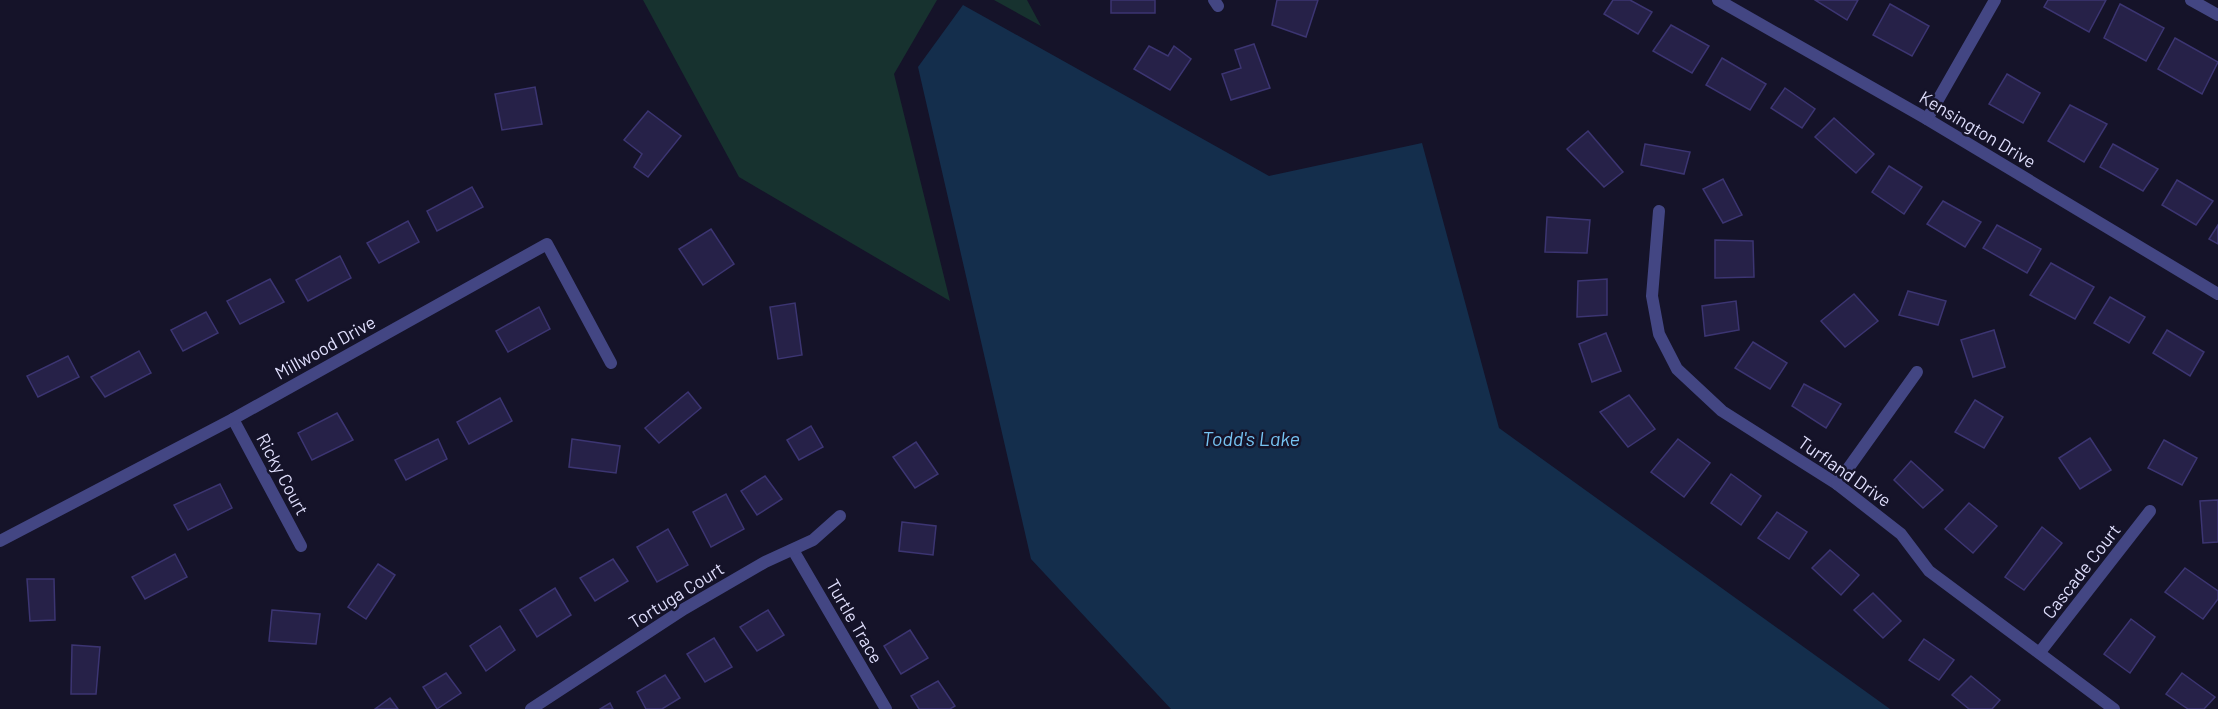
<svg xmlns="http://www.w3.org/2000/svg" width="2218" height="709" font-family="Barlow,sans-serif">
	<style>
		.green { fill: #17322f }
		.water { fill: #142e4c }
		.building { fill: #262148; stroke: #3c3572; stroke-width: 1.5 }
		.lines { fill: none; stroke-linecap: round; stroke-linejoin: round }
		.street { stroke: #434683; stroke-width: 12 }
		.labels { text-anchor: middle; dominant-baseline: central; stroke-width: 5; stroke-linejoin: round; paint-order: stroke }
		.street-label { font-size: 18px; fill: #dfdefc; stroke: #151329 }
		.water-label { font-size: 20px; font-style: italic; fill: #76c3f2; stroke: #151329 }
	</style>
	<rect width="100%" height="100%" fill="#151329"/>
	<!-- green -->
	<g class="green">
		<path d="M 643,0 L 937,0 L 894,74 L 950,301 L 739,177 Z"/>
		<path d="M 994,0 L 1027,0 L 1041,26 Z"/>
	</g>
	<!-- water -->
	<path class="water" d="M 963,5 L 1269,176 L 1422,143 L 1499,428 L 1890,709 L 1171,709 L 1031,559 L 918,67 Z"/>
	<!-- building -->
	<g class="building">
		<rect x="1111" y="0" width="44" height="13"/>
		<path d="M 1277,0 L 1318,0 L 1306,37 L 1272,25 Z"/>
		<path d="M 1613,0 L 1630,0 L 1652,12 L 1638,34 L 1604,14 Z"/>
		<path d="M 1815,0 L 1858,0 L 1847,20 Z"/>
		<path d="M 2048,0 L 2106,0 L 2089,32 L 2044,7 Z"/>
		<path d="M 1890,4 L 1929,26 L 1912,56 L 1873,35 Z"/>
		<path d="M 2120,4 L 2164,28 L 2146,61 L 2104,38 Z"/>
		<path d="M 1671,25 L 1709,46 L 1692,73 L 1653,51 Z"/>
		<path d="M 2175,38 L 2218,62 L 2202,94 L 2158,69 Z"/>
		<path d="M 1254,44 L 1270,88 L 1231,100 L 1222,74 L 1241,68 L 1235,50 Z"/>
		<path d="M 1149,46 L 1168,56 L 1174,46 L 1191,59 L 1170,90 L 1134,69 Z"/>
		<path d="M 1722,58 L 1766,84 L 1750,110 L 1706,85 Z"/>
		<path d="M 2007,74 L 2040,93 L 2023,123 L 1989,104 Z"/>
		<path d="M 535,87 L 542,124 L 502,130 L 495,94 Z"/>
		<path d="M 1785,88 L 1815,109 L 1802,128 L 1771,108 Z"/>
		<path d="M 2070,105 L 2107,124 L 2084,162 L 2048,141 Z"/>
		<path d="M 648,111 L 681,136 L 648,177 L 634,167 L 642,154 L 624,140 Z"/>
		<path d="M 1834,118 L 1874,154 L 1856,173 L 1815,137 Z"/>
		<path d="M 1588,131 L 1623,172 L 1604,187 L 1567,149 Z"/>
		<path d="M 1645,144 L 1690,152 L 1684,174 L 1641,165 Z"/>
		<path d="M 2113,144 L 2158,169 L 2143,191 L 2100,167 Z"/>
		<path d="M 1889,166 L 1922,187 L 1904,214 L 1872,192 Z"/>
		<path d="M 1723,179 L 1742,215 L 1723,223 L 1703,189 Z"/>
		<path d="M 2177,180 L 2213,201 L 2196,225 L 2162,205 Z"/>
		<path d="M 472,187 L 483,207 L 437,231 L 427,211 Z"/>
		<path d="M 1943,201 L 1981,222 L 1965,247 L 1927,224 Z"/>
		<path d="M 1547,217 L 1590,220 L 1587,253 L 1545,252 Z"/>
		<path d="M 408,221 L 419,242 L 379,263 L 367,243 Z"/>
		<path d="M 1997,225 L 2041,249 L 2027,273 L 1983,248 Z"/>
		<path d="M 2218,225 L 2218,244 L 2209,239 Z"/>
		<path d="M 711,229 L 734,264 L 703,285 L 679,249 Z"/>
		<path d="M 1715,240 L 1753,241 L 1754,277 L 1715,278 Z"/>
		<path d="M 340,256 L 351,278 L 308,301 L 296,280 Z"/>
		<path d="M 2051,263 L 2094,287 L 2075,319 L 2030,295 Z"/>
		<path d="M 270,279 L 284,302 L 240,324 L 227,301 Z"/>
		<path d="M 1607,279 L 1607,315 L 1577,317 L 1578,281 Z"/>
		<path d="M 1908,291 L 1946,301 L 1938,325 L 1899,315 Z"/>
		<path d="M 1854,294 L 1878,321 L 1845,347 L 1821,321 Z"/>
		<path d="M 2110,297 L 2145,317 L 2129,343 L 2094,323 Z"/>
		<path d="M 1736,301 L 1739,330 L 1705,336 L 1702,306 Z"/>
		<path d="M 795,303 L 802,355 L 778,359 L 770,307 Z"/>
		<path d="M 539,307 L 550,329 L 508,352 L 496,331 Z"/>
		<path d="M 206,312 L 218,333 L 183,351 L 171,330 Z"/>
		<path d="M 1994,330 L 2005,367 L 1973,377 L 1961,340 Z"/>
		<path d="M 2167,330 L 2204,352 L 2190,376 L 2153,353 Z"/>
		<path d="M 1606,333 L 1621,371 L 1592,382 L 1579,344 Z"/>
		<path d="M 1753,342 L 1787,363 L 1770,389 L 1735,368 Z"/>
		<path d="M 139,351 L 151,373 L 105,397 L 91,377 Z"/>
		<path d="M 68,356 L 79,377 L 38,397 L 27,376 Z"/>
		<path d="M 1804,384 L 1841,404 L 1826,428 L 1792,406 Z"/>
		<path d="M 688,392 L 701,408 L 659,443 L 645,428 Z"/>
		<path d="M 1629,395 L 1655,429 L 1628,447 L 1600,412 Z"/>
		<path d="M 500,398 L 512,421 L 469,444 L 457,422 Z"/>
		<path d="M 1975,400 L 2003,417 L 1984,448 L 1955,432 Z"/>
		<path d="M 337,413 L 353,440 L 312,460 L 298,433 Z"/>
		<path d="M 811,426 L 823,447 L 799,460 L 787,440 Z"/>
		<path d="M 2090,438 L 2111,470 L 2080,489 L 2059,458 Z"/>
		<path d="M 438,439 L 447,459 L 406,480 L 395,460 Z"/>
		<path d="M 572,439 L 620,446 L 616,473 L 569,467 Z"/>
		<path d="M 1678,439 L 1710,463 L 1684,497 L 1651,472 Z"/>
		<path d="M 2164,440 L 2197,458 L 2182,485 L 2148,468 Z"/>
		<path d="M 916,442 L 938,474 L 915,488 L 893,457 Z"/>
		<path d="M 1911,461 L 1943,490 L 1923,508 L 1894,480 Z"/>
		<path d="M 1731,474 L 1761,496 L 1741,525 L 1711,503 Z"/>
		<path d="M 765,476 L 782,499 L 757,515 L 741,491 Z"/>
		<path d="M 220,484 L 232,508 L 188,530 L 174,505 Z"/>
		<path d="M 726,494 L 744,529 L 711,547 L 693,512 Z"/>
		<path d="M 2218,500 L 2218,542 L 2203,543 L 2200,501 Z"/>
		<path d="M 1969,503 L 1997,526 L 1973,553 L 1945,529 Z"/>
		<path d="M 1777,512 L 1807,532 L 1789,559 L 1758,538 Z"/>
		<path d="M 902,522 L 936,526 L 933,555 L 899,551 Z"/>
		<path d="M 2042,527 L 2062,543 L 2024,590 L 2005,577 Z"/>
		<path d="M 668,529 L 688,565 L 657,582 L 637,547 Z"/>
		<path d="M 1830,550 L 1859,575 L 1841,595 L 1812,568 Z"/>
		<path d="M 175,554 L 187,577 L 145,599 L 132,577 Z"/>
		<path d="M 613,559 L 628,581 L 595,601 L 580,578 Z"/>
		<path d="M 378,564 L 395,575 L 366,619 L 348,607 Z"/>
		<path d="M 2185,568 L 2218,591 L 2218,599 L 2203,619 L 2165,592 Z"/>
		<path d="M 27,579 L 54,579 L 55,620 L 30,621 Z"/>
		<path d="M 555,588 L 571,615 L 537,637 L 520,610 Z"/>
		<path d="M 1873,593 L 1901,621 L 1883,638 L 1854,610 Z"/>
		<path d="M 272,610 L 320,614 L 316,644 L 269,641 Z"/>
		<path d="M 768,610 L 784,635 L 757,651 L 740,627 Z"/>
		<path d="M 2131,619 L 2155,637 L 2130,673 L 2104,654 Z"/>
		<path d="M 500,626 L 515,650 L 486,671 L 470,646 Z"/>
		<path d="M 910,630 L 928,658 L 901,674 L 884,646 Z"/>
		<path d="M 714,638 L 732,667 L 705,682 L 687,654 Z"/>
		<path d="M 1924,639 L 1954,660 L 1939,680 L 1909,660 Z"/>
		<path d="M 72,645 L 100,647 L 96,694 L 71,694 Z"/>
		<path d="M 446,673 L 461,693 L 437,709 L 423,687 Z"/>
		<path d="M 2182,673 L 2215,697 L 2204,709 L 2188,709 L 2166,694 Z"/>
		<path d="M 665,675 L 680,698 L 662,709 L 646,709 L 637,692 Z"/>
		<path d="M 1971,676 L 2000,700 L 1992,709 L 1969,709 L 1952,695 Z"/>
		<path d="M 938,681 L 955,706 L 950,709 L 919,709 L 911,696 Z"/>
		<path d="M 390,698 L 398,709 L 375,709 Z"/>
		<path d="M 610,703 L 613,709 L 600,709 Z"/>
	</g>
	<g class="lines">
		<!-- street -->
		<g class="street">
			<path d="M 1214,0 L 1218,6"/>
			<path d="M 1718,0 L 1927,119 L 2218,294"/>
			<path d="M 2191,0 L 2218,15"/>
			<path d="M 1927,119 L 1995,0"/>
			<path d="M 1659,211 L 1652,296 L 1659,334 L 1677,369 L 1722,411 L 1837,484 L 1901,534 L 1929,571 L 2114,709"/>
			<path d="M 233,419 L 301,546"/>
			<path d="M 1837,484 L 1917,372"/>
			<path d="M 0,541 L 233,419 L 547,244 L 611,363"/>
			<path d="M 793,550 L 886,709"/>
			<path d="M 2040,652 L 2150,511"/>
			<path d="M 531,709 L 684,609 L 765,562 L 813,540 L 840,516"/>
		</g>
	</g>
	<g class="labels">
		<!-- street labels -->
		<g class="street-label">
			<text transform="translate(1978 129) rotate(31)">Kensington Drive</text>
			<text transform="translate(325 347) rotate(-29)">Millwood Drive</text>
			<text transform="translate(1845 471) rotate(35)">Turfland Drive</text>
			<text transform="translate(283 474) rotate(62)">Ricky Court</text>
			<text transform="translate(2081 571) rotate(-52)">Cascade Court</text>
			<text transform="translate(676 595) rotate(-32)">Tortuga Court</text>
			<text transform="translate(855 621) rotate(60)">Turtle Trace</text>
		</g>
		<!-- water labels -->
		<g class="water-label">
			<text x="1251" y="438">Todd's Lake</text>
		</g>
	</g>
</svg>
